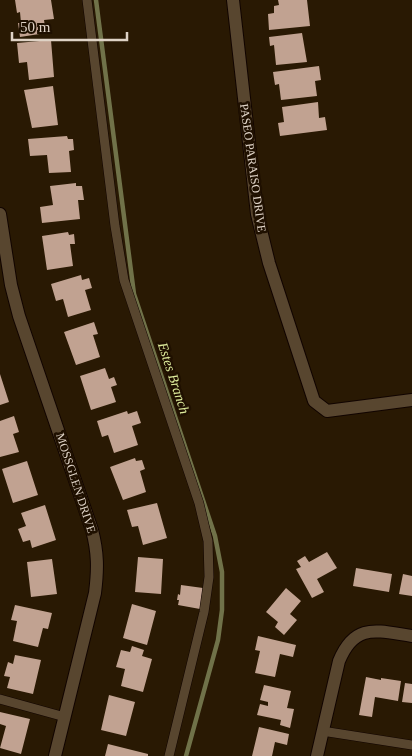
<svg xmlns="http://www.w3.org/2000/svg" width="412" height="756" viewBox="0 0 412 756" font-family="Georgia,serif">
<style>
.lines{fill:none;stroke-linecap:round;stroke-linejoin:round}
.stream{stroke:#707249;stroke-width:4.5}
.building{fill:#c1a291}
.service-casing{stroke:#110400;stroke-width:10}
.minor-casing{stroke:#110400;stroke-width:14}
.service{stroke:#58462f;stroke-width:9}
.minor{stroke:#58462f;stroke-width:12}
.labels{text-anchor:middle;stroke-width:5;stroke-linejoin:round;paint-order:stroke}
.street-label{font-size:12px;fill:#dfd3c6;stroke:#1f1000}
.water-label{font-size:14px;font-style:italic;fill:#dfed9c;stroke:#1f1000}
</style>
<rect width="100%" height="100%" fill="#291903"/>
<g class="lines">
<!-- stream -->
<path class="stream" d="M96,0L134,294L215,536L222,572V610L218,640L186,756"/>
</g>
<!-- building -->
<path class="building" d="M15,0H51L54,19L44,20L46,33L20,37L18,23H21L20,12L17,13Z
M278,0H307L310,26L269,30L268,14L274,13V6L279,5Z
M302,33L307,62L276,65L274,45L270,46L269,37Z
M51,40L54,77L29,80L27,62L19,63L17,43Z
M319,66L321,80L315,81L317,96L281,100L279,84L275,85L273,72Z
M53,86L58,125L32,128L24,90Z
M318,102L319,118L325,117L327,130L280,136L278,123L284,122L282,107Z
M67,136L68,139H73L74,150L69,151L71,172L49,173L47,155L30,156L28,139Z
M76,183V186H82L84,200H78L80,219L42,223L40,207L53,205L50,186Z
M68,232L69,235L74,234L75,244H70L73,266L47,270L42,236Z
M81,275L82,280L89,278L92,288L85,290L91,310L68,317L63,299L56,301L51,284Z
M94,322L98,334L93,335L100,357L76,365L64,332Z
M105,368L109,379L114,377L117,385L111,387L116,402L91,410L80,376Z
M0,374L9,402L0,405Z
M127,411L128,414L137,411L141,423L132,426L138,445L114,453L108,435L102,437L97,421Z
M14,416L19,432L13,434L19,452L0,457V421Z
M135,458L136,461L142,460L145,469L140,471L146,492L123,500L110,467Z
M27,461L38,495L13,503L2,469Z
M157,503L167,538L143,545L138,526L132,527L127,510Z
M45,505L56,540L32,548L30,540L23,542L18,529L26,526L21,513Z
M327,552L337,568L317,579L324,592L312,598L296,569L301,567L297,561L305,556L309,562Z
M138,557L163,559L161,594L135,592Z
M52,559L57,594L31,597L27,562Z
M356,568L392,574L389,592L353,586Z
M403,574L412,576V596L399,594Z
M181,585L203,588L200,609L178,605L179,600H177L178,594L180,595Z
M286,588L301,601L290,614L297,620L284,635L275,627L278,622L266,612Z
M132,604L156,611L147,645L123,638Z
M15,605L52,613L48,629L43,628L38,647L13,641L17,621L11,620Z
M258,636L296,645L293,657L280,654L275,677L255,673L260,651L255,650Z
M132,646L144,650L142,656L152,659L143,692L121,686L125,669L116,667L121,650L130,652Z
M15,655L41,660L33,694L7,688L10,677L4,676L8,662L13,664Z
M366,677L381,680V678L401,681L398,701L375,697L372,717L359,715Z
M405,683L412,684V703L402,702Z
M264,685L291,691L287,708L294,709L290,728L280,725L281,720L257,715L260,704L268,706V702L260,700Z
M109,695L135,702L126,736L101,730Z
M0,712L30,719L21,754L0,748L6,726L0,724Z
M259,727L289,734L287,745L275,742L272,756H252Z
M108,744L148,754V756H105Z"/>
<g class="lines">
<!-- service casing -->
<g class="service-casing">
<path id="service" d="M87,0L115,226L124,280L199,503L208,541L209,577L204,612L169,756
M0,699L65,717
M322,731L412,745"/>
</g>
<!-- minor casing -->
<g class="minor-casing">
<path id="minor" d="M233,0L257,214L269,263L314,401L327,411L412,400
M0,214L11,285L19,316L92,530C98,553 98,569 95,593L55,756
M317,756L339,661C355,622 377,631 412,636"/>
</g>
<!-- service -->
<use href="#service" class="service"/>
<!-- minor -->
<use href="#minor" class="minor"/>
</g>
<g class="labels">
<!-- street labels -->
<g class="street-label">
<text transform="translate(253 168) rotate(82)" y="4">PASEO PARAISO DRIVE</text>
<text transform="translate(76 483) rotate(72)" y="4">MOSSGLEN DRIVE</text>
</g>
<!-- water labels -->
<g class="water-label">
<text transform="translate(174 378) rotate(72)" y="5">Estes Branch</text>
</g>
</g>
<!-- scale -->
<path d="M12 32v8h115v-8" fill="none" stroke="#dfd3c6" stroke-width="2.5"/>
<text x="20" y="32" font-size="15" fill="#dfd3c6" stroke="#1f1000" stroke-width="4" paint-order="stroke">50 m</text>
</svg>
